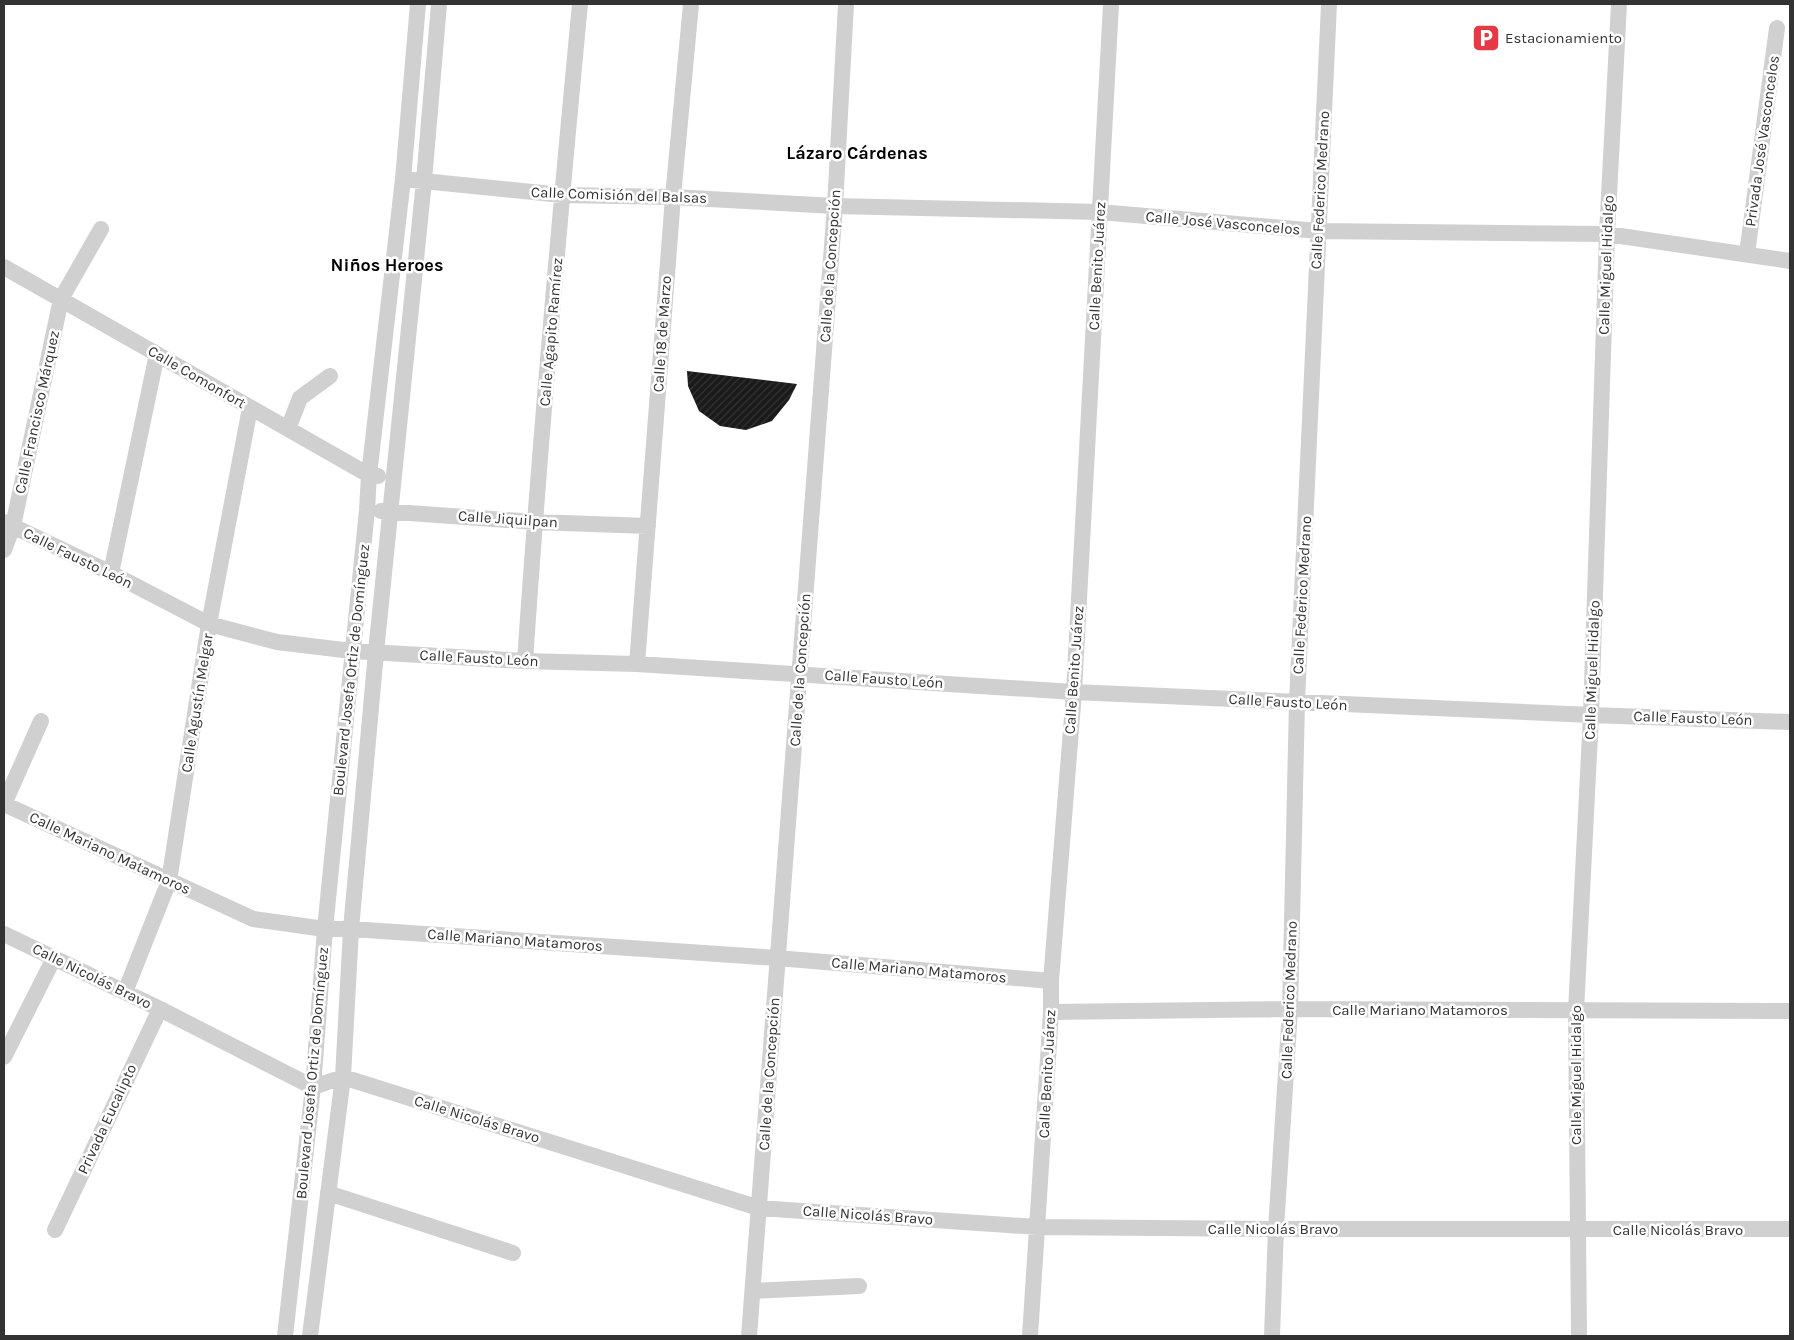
<svg xmlns="http://www.w3.org/2000/svg" width="1794" height="1340" viewBox="0 0 1794 1340" font-family="Karla,sans-serif">
<style>
.building{fill:url(#building-hatch)}
.lines{fill:none;stroke-linecap:round;stroke-linejoin:round}
.minor{stroke:#d0d0d0;stroke-width:16}
.labels{text-anchor:middle;stroke-width:5;stroke-linejoin:round;paint-order:stroke}
.poi-label{font-size:15px;fill:#333;stroke:#fff;text-anchor:start}
.street-label{font-size:15px;fill:#333;stroke:#fff}
.quarter-label{font-size:18px;font-weight:bold;fill:#000;stroke:#fff}
</style>
<defs>
<pattern id="building-hatch" width="6" height="6" patternUnits="userSpaceOnUse" patternTransform="scale(1.25)"><rect width="6" height="6" fill="#1a1a1a"/><path d="M-1 1l2-2M0 6l6-6M5 7l2-2" fill="none" stroke="#333"/></pattern>
</defs>
<rect width="100%" height="100%" fill="#fff"/>
<!-- building -->
<path class="building" d="M687,371L797,384L789,400L772,421L746,430L720,426L699,411L688,386Z"/>
<g class="lines">
<!-- minor -->
<path class="minor" d="M403,179L562,195L673,197L835,206L1100,212L1319,231L1607,234L1790,261
M1747,254L1777,28
M4,267L369,475L378,476
M288,429L300,398L330,376
M381,511L535,522L648,526
M4,522L111,573L209,624L277,642L352,651L525,661L637,664L1074,692L1591,715L1790,722
M4,550L13,526L61,299L101,229
M111,573L157,354
M525,661C540,441 559,223 580,4
M637,664L673,197L691,4
M41,721L4,804L253,919L325,929H351L777,958L1051,981
M4,934L160,1009L313,1087L343,1077L759,1208L1037,1227L1276,1229H1790
M125,992L169,881L209,624L250,408
M1051,1012L1290,1009L1790,1011
M4,1057L54,958
M328,1193L513,1253
M55,1230L160,1009
M753,1291L859,1286
M285,1336L313,1087L325,929L367,510L369,475L403,179L418,4
M310,1336L343,1077L351,929L376,652L424,181L439,4
M749,1336L835,206L846,4
M1030,1336L1051,1012V981L1074,692L1111,4
M1272,1336L1276,1229L1290,1009L1297,702L1329,4
M1579,1336L1576,1011L1591,715L1607,234L1619,4"/>
</g>
<!-- icons -->
<defs>
<g id="parking-square" transform="scale(1.4375)"><rect x="-9" y="-9" width="18" height="18" rx="4" fill="#e63946" stroke="#fff"/><path d="M-3.5-5.5H1a3.5 3.5 0 0 1 0 7H-1V5.5H-3.5ZM-1-3.4V-.6H.8a1.4 1.4 0 0 0 0-2.8Z" fill="#fff"/></g>
</defs>
<g fill-rule="evenodd">
<use href="#parking-square" x="1486" y="38"/>
</g>
<g class="labels">
<!-- poi labels -->
<g class="poi-label">
<text x="1505" y="43">Estacionamiento</text>
</g>
<!-- street labels -->
<g class="street-label">
<text transform="translate(1762 141) rotate(-82)" y="5">Privada José Vasconcelos</text>
<text transform="translate(1320 190) rotate(-87)" y="5">Calle Federico Medrano</text>
<text transform="translate(619 195) rotate(2)" y="5">Calle Comisión del Balsas</text>
<text transform="translate(1223 223) rotate(5)" y="5">Calle José Vasconcelos</text>
<text transform="translate(1606 265) rotate(-88)" y="5">Calle Miguel Hidalgo</text>
<text transform="translate(830 266) rotate(-86)" y="5">Calle de la Concepción</text>
<text transform="translate(1097 266) rotate(-87)" y="5">Calle Benito Juárez</text>
<text transform="translate(551 332) rotate(-85)" y="5">Calle Agapito Ramírez</text>
<text transform="translate(662 334) rotate(-86)" y="5">Calle 18 de Marzo</text>
<text transform="translate(197 377) rotate(30)" y="5">Calle Comonfort</text>
<text transform="translate(37 412) rotate(-78)" y="5">Calle Francisco Márquez</text>
<text transform="translate(508 519) rotate(4)" y="5">Calle Jiquilpan</text>
<text transform="translate(78 558) rotate(26)" y="5">Calle Fausto León</text>
<text transform="translate(1302 595) rotate(-87)" y="5">Calle Federico Medrano</text>
<text transform="translate(479 658) rotate(3)" y="5">Calle Fausto León</text>
<text transform="translate(351 670) rotate(-84)" y="5">Boulevard Josefa Ortiz de Domínguez</text>
<text transform="translate(800 670) rotate(-86)" y="5">Calle de la Concepción</text>
<text transform="translate(1074 670) rotate(-86)" y="5">Calle Benito Juárez</text>
<text transform="translate(1592 670) rotate(-88)" y="5">Calle Miguel Hidalgo</text>
<text transform="translate(884 679) rotate(4)" y="5">Calle Fausto León</text>
<text transform="translate(1288 702) rotate(3)" y="5">Calle Fausto León</text>
<text transform="translate(197 703) rotate(-81)" y="5">Calle Agustín Melgar</text>
<text transform="translate(1693 718) rotate(2)" y="5">Calle Fausto León</text>
<text transform="translate(110 853) rotate(25)" y="5">Calle Mariano Matamoros</text>
<text transform="translate(515 940) rotate(4)" y="5">Calle Mariano Matamoros</text>
<text transform="translate(919 970) rotate(5)" y="5">Calle Mariano Matamoros</text>
<text transform="translate(92 976) rotate(26)" y="5">Calle Nicolás Bravo</text>
<text transform="translate(1289 1000) rotate(-88)" y="5">Calle Federico Medrano</text>
<text x="1420" y="1015">Calle Mariano Matamoros</text>
<text transform="translate(312 1073) rotate(-85)" y="5">Boulevard Josefa Ortiz de Domínguez</text>
<text transform="translate(769 1074) rotate(-86)" y="5">Calle de la Concepción</text>
<text transform="translate(1047 1074) rotate(-87)" y="5">Calle Benito Juárez</text>
<text transform="translate(1576 1075) rotate(-90)" y="5">Calle Miguel Hidalgo</text>
<text transform="translate(107 1119) rotate(-65)" y="5">Privada Eucalipto</text>
<text transform="translate(477 1119) rotate(17)" y="5">Calle Nicolás Bravo</text>
<text transform="translate(868 1215) rotate(4)" y="5">Calle Nicolás Bravo</text>
<text x="1273" y="1234">Calle Nicolás Bravo</text>
<text x="1678" y="1235">Calle Nicolás Bravo</text>
</g>
<!-- quarter labels -->
<g class="quarter-label">
<text x="857" y="159">Lázaro Cárdenas</text>
<text x="387" y="271">Niños Heroes</text>
</g>
</g>
<!-- border -->
<rect width="1794" height="1340" fill="none" stroke="#333333" stroke-width="10"/>
</svg>
